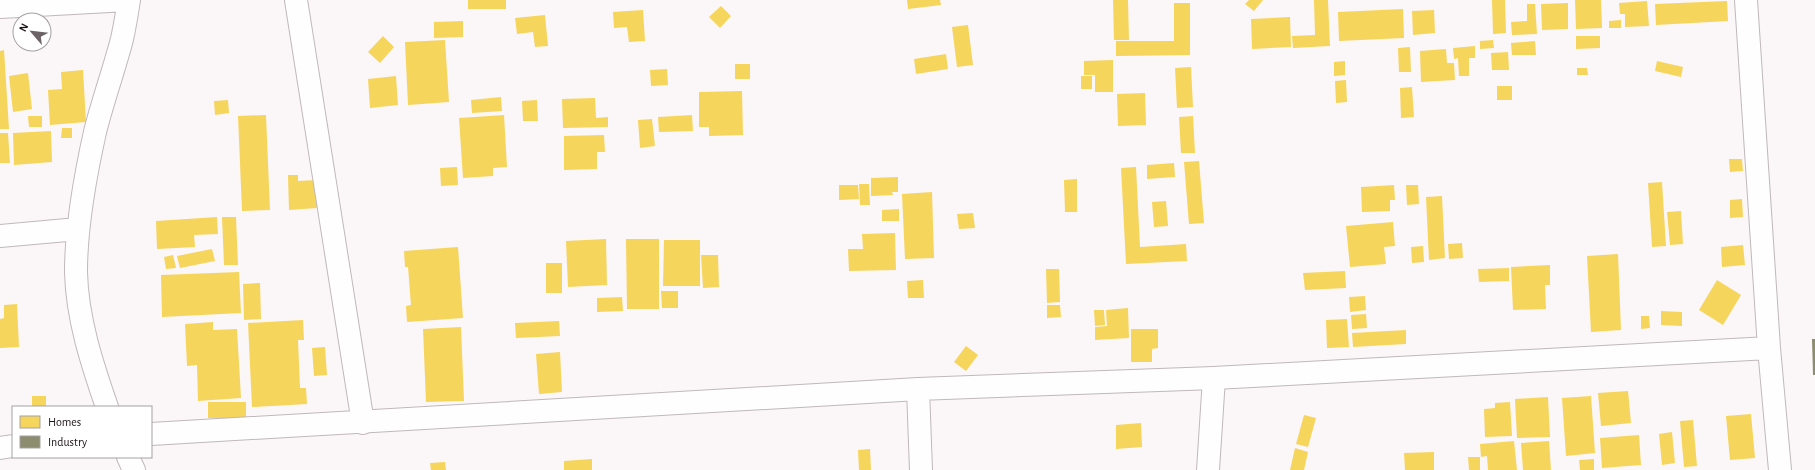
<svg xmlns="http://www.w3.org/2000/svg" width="1815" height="470" viewBox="0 0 1815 470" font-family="'Alegreya Sans',sans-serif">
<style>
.homes{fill:#f6d55c}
.industry{fill:#8c8c6e}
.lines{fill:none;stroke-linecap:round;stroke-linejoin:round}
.minor-casing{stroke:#c0b8ba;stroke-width:24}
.minor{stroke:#fefefe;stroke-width:22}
</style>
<rect width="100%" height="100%" fill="#fbf6f8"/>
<!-- homes -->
<path class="homes" d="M468,0H506V9H468Z
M907,0H940L941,5L908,9Z
M1113,0H1128L1129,40H1114Z
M1249,0H1263L1254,11L1245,4Z
M1314,0H1328L1330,46L1293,48L1292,36L1315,35Z
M1492,0H1505L1506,33L1493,34Z
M1575,0H1601L1602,28L1576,29Z
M1647,1L1649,26L1625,27V14H1620L1619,3Z
M1727,1L1728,21L1656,25L1655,4Z
M1174,3H1190V55L1116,56V41H1174Z
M1568,3V29L1542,30L1541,4Z
M1527,4H1535L1537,34L1512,35L1511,22L1527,21Z
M721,6L731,16L720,28L709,17Z
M1403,9L1404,38L1339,41L1338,12Z
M643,10L645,41L629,42L627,27L614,28L613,12Z
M1434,10L1435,33L1413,35L1412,11Z
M545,15L548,46L535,47L533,32L517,34L515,18Z
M1290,17L1291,47L1252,49L1251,19Z
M1621,20V28H1609V21Z
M463,21V37L434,38V22Z
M968,25L973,65L957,67L952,27Z
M383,36L394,47L380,63L368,52Z
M1576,36H1600V48L1576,49Z
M445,40L449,102L408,105L405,42Z
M1493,40L1494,48L1480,49V41Z
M1535,41L1536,55H1512L1511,43Z
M1475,46V58H1469V76H1459L1458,58L1454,59L1453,48Z
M1410,47L1411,72H1399L1398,48Z
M1446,49L1447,63H1454L1455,80L1421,82L1420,51Z
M4,50L9,129H0V51Z
M1508,52L1509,70H1492L1491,53Z
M946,54L948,69L916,74L914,59Z
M1113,60V92H1095V75H1084V61Z
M1345,61V75L1334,76V62Z
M1657,61L1683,67L1681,77L1655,71Z
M735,64H750V79H735Z
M1191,67L1193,107L1177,108L1175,68Z
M1577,68H1587L1588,75H1577Z
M667,69L668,85L651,86L650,70Z
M83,70L86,122L50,125L48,90L62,89L61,72Z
M28,73L32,109L13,112L9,76Z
M396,76L398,105L370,108L368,79Z
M1081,76H1092V89H1081Z
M1346,80L1347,102L1336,103L1335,81Z
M1497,86H1512V100H1497Z
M1412,87L1414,117L1401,118L1400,88Z
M742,91L743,135L709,136V127H699V92Z
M1145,93L1146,125L1118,126L1117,94Z
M501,97L502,111L472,113L471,100Z
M595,98L596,118L608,117V127L563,128L562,99Z
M228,100L229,113L215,115L214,101Z
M537,100L538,121H523L522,101Z
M266,115L270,210L242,211L238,116Z
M504,115L507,167L493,168V176L463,178L459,118Z
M692,115L693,131L659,132L658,117Z
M28,116H42V127H29Z
M1193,116L1195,153H1181L1179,117Z
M652,119L655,146L640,148L638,120Z
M62,128H72V138H61Z
M51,131L52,162L14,165L13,133Z
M0,133H8L10,163H0Z
M604,135L605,152H597V169L564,170V136Z
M1729,159H1742L1743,171L1730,172Z
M1199,161L1204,223L1189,224L1184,162Z
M1174,163L1175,177L1147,179V165Z
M457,167L458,185L441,186L440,168Z
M1136,167L1140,247L1186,244L1187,261L1126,264L1121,168Z
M288,175H298V181L316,180L317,208L289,210Z
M898,177V192H892L893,195L871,196V178Z
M1077,179V212H1065L1064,180Z
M1662,182L1666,246L1652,247L1648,183Z
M859,184H869L870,205H860Z
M839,185H858L859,199L839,200Z
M1394,185L1395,200H1390V211L1362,212L1361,187Z
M1406,185H1418L1419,204L1407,205Z
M932,192L934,258L905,259L902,194Z
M1442,196L1445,258L1429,260L1426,197Z
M1742,199L1743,217L1730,218V200Z
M1166,201L1168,226L1154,227L1152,202Z
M899,209V221H882V210Z
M1681,211L1683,244L1670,245L1667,212Z
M973,213L975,228L959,229L957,214Z
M217,217L218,234L194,235L195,247L157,249L156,221Z
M222,217H236L238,265H224Z
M1393,222L1395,246L1384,247L1386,264L1350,267L1346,226Z
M895,233L896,270L849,271L848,249H863L862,234Z
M606,239L607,285L568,287L566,241Z
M626,239H659V309H627Z
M664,240H700V286H663Z
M1462,243L1463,258L1449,259L1448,244Z
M1743,245L1745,265L1722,267L1721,247Z
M1423,246L1424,262L1412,263L1411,247Z
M458,247L463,318L407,322L406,306L411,305L408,267H405L404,251Z
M212,249L215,261L180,268L177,256Z
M1618,254L1621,330L1591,332L1587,256Z
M173,255L176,268L166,269L164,257Z
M701,255H718L719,287L703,288Z
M546,263H562V293H546Z
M1550,265V285H1545L1546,309L1513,310L1511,267Z
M1509,268V281L1479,282L1478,269Z
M1046,269H1059L1060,302L1047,303Z
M1345,271L1346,288L1305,290L1303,273Z
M239,272L241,313L162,317L161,275Z
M923,280L924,298H908L907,281Z
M1717,280L1741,295L1723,325L1699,310Z
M260,283L261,319L244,320L243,284Z
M661,291H678V308H662Z
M1365,296L1366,310L1350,312L1349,297Z
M622,297L623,311L597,312V298Z
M17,304L19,347L0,348V319L4,318V305Z
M1047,305H1060L1061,317L1047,318Z
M1128,308L1129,338L1095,340V327L1107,326L1106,310Z
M1094,310H1104L1105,325L1095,326Z
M1661,311L1682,312V326L1661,325Z
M1366,314L1367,328L1352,329L1351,315Z
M1641,316H1649L1650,328L1641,329Z
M1347,319L1349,347L1327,348L1326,320Z
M303,320L304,340H298L300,388H306L307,404L252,407L248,323Z
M559,321L560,336L516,338L515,323Z
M213,322V330L237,329L241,398L198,401L197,365L187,366L185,324Z
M461,327L464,401L426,402L423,329Z
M1131,329H1158V348L1152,349V362H1131Z
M1406,330V344L1353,347L1352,333Z
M966,346L978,355L966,371L954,362Z
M325,347L327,375L314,376L312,348Z
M560,352L562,392L539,394L536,354Z
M1628,391L1631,423L1601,426L1598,393Z
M32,396H46V407H32Z
M1591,396L1595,453L1566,456L1562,398Z
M1548,397L1550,437L1517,438L1515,399Z
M208,402H246V418H208Z
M1510,402L1512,436L1485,437L1484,409L1495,408V403Z
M1751,414L1755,458L1730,460L1726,416Z
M1304,415L1316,418L1308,447L1296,444Z
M1693,420L1697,466L1684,467L1680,421Z
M1141,423L1142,447L1116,449V425Z
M1672,432L1675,463L1662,465L1659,434Z
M1639,435L1641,465L1602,468L1600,438Z
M1514,441L1517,470H1488L1487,456L1481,457L1480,444Z
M1549,441L1551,470H1523L1521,443Z
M1295,448L1308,452L1304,470H1290Z
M870,449L871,470H859L858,450Z
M1434,452V470H1405L1404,453Z
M1468,457H1480V470H1469Z
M592,459V470H564V461Z
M1594,459V470H1580L1579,460Z
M445,462L446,470H431L430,463Z"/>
<!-- industry -->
<path class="industry" d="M1812,339H1815V375H1813Z"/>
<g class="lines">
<!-- minor casing -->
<g class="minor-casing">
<path id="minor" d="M296,0L363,423
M1746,0L1769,348L1780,470
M0,7L128,0
M0,236L78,229
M918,389L921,470
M107,407C92,364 77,318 76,272C76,225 85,177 95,132C103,100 114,70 122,39C125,26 127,13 129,0
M151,434L918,389L1214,378L1769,348
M0,448L13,446
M128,457L134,470
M1208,470L1214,378"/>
</g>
<!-- minor -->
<use href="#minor" class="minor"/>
</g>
<!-- legend -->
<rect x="12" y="406" width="140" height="52" fill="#ffffff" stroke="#a5a1a2"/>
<rect x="20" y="416" width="20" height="12" fill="#f6d55c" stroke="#a5a1a2"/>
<text x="48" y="426" font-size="12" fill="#1e1417">Homes</text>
<rect x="20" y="436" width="20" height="12" fill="#8c8c6e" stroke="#a5a1a2"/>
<text x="48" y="446" font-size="12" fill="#1e1417">Industry</text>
<!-- north arrow -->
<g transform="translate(32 32) rotate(298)"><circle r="19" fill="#ffffff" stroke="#a5a1a2"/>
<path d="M0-3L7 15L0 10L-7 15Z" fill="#6b6366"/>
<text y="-6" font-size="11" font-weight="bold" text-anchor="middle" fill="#1e1417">N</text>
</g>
</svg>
